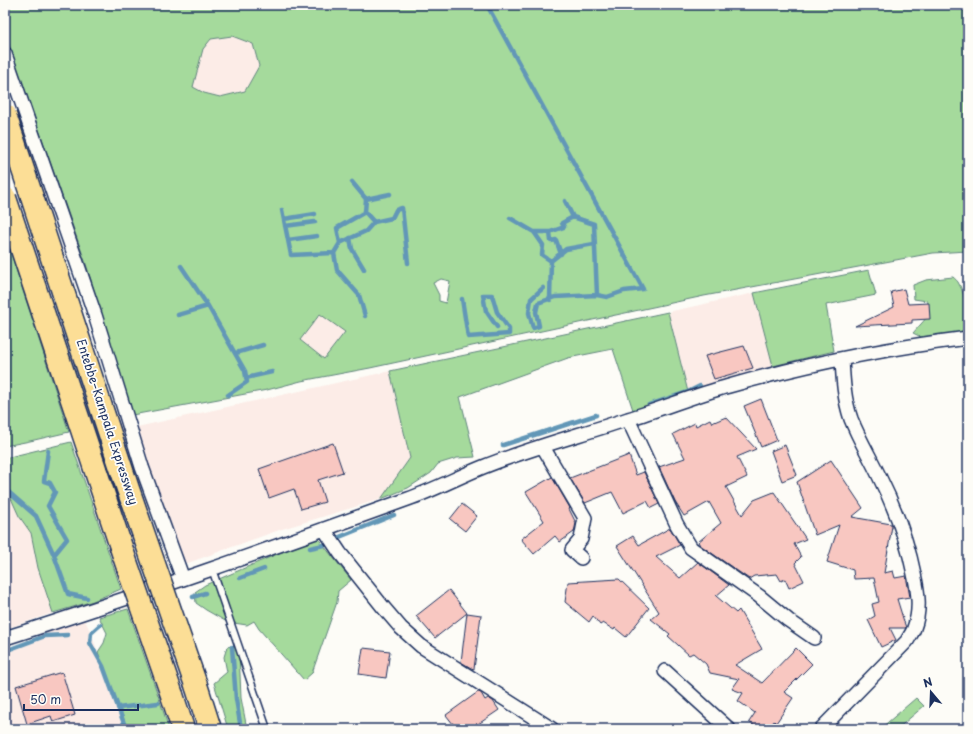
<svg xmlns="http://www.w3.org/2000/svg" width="973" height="734" viewBox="0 0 973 734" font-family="'Playpen Sans',sans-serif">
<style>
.built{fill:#fcece7}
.green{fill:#a5da9c;stroke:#60847d;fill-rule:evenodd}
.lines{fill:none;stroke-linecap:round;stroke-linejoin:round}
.stream{stroke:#6297b7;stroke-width:4.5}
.building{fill:#f8c7c1;stroke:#1b2f5e}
.service-casing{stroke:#1b2f5e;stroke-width:9}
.minor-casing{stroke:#1b2f5e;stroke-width:16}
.motorway-casing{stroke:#1b2f5e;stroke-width:25}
.service{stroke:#fdfcf7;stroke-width:6}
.minor{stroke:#fdfcf7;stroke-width:13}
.motorway{stroke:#fcde96;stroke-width:22}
.motorway-bridge-casing{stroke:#1b2f5e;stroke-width:25;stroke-linecap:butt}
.motorway-bridge{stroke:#fcde96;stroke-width:22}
.labels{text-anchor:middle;stroke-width:3.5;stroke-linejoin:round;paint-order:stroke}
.street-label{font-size:12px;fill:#1b2f5e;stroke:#fdfcf7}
</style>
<rect width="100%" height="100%" fill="#fdfcf7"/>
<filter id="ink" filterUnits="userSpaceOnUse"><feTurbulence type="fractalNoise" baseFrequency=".025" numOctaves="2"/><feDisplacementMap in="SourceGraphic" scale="8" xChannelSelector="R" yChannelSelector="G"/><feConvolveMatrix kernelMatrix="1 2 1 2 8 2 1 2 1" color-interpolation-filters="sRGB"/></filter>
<g filter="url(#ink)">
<!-- built -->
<path class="built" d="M232,36L253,44L259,66L245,91L220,97L204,93L192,87L203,49L211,39Z
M754,293L773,366L688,392L668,312Z
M321,313L345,332L324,359L300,340Z
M390,371L410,458L381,499L279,530L188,563L180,559L137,427Z
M5,485L19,516L31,533L38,568L53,613L5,629Z
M84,618L91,633L126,729H5V649Z"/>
<!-- green -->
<path class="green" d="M5,5H968V251L933,253L704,296L370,368L301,381L267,390L132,415L86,264L5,33ZM232,36L253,44L259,66L245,91L220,97L204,93L193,87L203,49L211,39ZM441,279L450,281L446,303L439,301V295L433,283ZM320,314L345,332L324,359L300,340Z
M5,235L69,432L30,441L5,446Z
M869,270L876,295L826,305L834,351L773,366L754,293Z
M953,277C955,279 958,281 959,284C966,295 968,319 968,332L927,340L913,333L929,315L927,301L914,299L913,285L926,280Z
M668,312L688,392L633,410L613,349L568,358L460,397L475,457L457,458L438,464L431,473L408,488L381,499L410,458L390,371Z
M71,442L121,589L93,601L53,613L38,568L31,533L19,516L5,485V458Z
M317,537L351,580L338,591L337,602L312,673L304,680L259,629L254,621L247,625L227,622L206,610L196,603L195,592L205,585Z
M128,609L159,698L169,729H126L98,652L104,643L107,633L99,617Z
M236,645L239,651L241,698L247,729H228L214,683L227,672L224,657L227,647Z
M916,698L924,706L897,729H880Z"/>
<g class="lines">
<!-- stream -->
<path class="stream" d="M487,5L643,289L624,291L607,297L597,295L555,297L538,303L536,312L539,326L533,328L529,313L531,299L543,288
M352,182L366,199L365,212L337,228L340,243L334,253L337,270L359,295L365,316
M366,199L390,194
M565,201L573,217L594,224L597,295
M282,210L291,255L334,253
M510,218L534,232L543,245L542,255L551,261
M284,219L315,214
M374,222L392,218L396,210L402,208L408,263
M285,226L315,222
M534,232H550L564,227L562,223L573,217
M550,232L551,241L556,240L561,254
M350,238L352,249L364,269
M288,240L317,236
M340,243L366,231L374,222L365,212
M181,266L208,306L245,371L247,382L228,395
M462,299L468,337L509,334V329L497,312L492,295H483L486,311L497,327
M550,300L551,261L566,249L594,244
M178,315L208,306
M236,353L263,345
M246,378L272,372
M649,405L688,392L700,386
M503,445L596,415
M48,451L44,481L50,483L55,492L48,506L67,539L54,555
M5,489L36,516L54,555L68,594L87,598
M337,538L394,515
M310,548L324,545
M240,578L264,569
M193,597L205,593
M100,625L91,633L90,643L103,666L126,729
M232,647L236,699L241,729
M5,651L45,636L68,635
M118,708L158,703"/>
</g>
<!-- building -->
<path class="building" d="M904,289L908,304L929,303L930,319L912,320V323L855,326L894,307L891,292Z
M744,346L753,368L714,379L705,356Z
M761,399L777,440L761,447L744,406Z
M726,417L756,449L737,457L747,477L726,487L742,515L754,500L774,492L806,539L794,544L801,557L795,563L804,581L789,588L785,579L781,581L777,574L754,576L749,579L700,545L698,542L721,523L709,502L684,516L675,502L659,467L685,458L673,434L695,423L696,426L710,419L712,423Z
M333,443L343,472L318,480L325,502L301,509L294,489L269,498L259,469Z
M785,445L797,475L782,481L771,451Z
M629,455L636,475L644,472L659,504L651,508L647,501L623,513L612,492L585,503L570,478Z
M831,460L863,508L852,517L891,524L892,526L884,573L893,571L895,578L906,576L910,597L897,599L906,628H890L896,640L881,647L868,620L875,616L872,604L879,602L874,578L854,579L853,570L827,562L839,525L815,535L797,482Z
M552,477L570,508L569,509L576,523L574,532L560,542L555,536L534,554L521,539L544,521L526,492Z
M462,504L477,516L465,531L450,519Z
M670,528L680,545L656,557L680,578L698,562L729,585L716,596L736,613L739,610L762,649L735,665L762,683L796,648L812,664L784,692L793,698L776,723L774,721L768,729H760L749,722L755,713L738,701L743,693L732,689L739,679L710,673L706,664L693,653L689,655L668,636L670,634L651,619L659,612L617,546L633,536L639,545Z
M619,579L649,608L626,637L615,628L614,630L603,623L600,625L593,616L589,622L565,602L568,582Z
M449,590L467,613L435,638L416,616Z
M467,613L481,615L474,669L471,668L461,662Z
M363,648L390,651L386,678L359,674Z
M62,672L75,715L53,722L51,716L27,724L16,686Z
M478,692L481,693L485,700L488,698L493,701L499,710L471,729H457L446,715Z"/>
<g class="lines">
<!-- service casing -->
<g class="service-casing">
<path id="service" d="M212,569L267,729"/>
</g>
<!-- minor casing -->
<g class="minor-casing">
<path id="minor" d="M5,54L95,315L142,467L183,579
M628,419L677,525L691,548L759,596L788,620L814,638
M543,447L585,518L581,539L572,550L581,558
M324,529L340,553L383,607L401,628L421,646L552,729
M5,638C141,595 275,547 408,499C434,490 458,477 483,467C530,448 580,435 628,419C662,409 695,395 729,386C807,364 887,348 968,338
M665,671L729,729
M821,729L907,641C909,637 913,632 914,628C921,610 918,591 914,574C907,539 895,508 879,476C870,457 859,439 851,419C844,399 843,379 842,359"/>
</g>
<!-- motorway casing -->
<g class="motorway-casing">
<path id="motorway" d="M196,685L210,729
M172,695L183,729"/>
</g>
<!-- service -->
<use href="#service" class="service"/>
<!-- minor -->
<use href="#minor" class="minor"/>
<!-- motorway -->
<use href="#motorway" class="motorway"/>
<!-- motorway-bridge casing -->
<g class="motorway-bridge-casing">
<path id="motorway-bridge" d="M5,115L128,489L196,685
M5,198L126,562L172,695"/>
</g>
<!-- motorway-bridge -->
<use href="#motorway-bridge" class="motorway-bridge"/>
</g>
</g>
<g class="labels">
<!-- street labels -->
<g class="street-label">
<text transform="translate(107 422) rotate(72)" y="4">Entebbe–Kampala Expressway</text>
</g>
</g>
<!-- margin -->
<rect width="973" height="734" fill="none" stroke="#fdfcf7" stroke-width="20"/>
<rect x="10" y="10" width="953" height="714" fill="none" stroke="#1b2f5e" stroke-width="1.5" filter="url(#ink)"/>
<!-- north arrow -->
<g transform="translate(931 692) rotate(341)" stroke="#fdfcf7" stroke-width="3" paint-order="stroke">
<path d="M0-3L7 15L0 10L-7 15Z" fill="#1b2f5e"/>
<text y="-6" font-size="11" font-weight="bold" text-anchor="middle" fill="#1b2f5e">N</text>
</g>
<!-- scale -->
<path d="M24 704v6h114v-6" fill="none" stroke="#1b2f5e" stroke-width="2"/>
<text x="30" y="704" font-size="12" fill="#1b2f5e" stroke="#fdfcf7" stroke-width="3" paint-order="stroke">50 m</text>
</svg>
